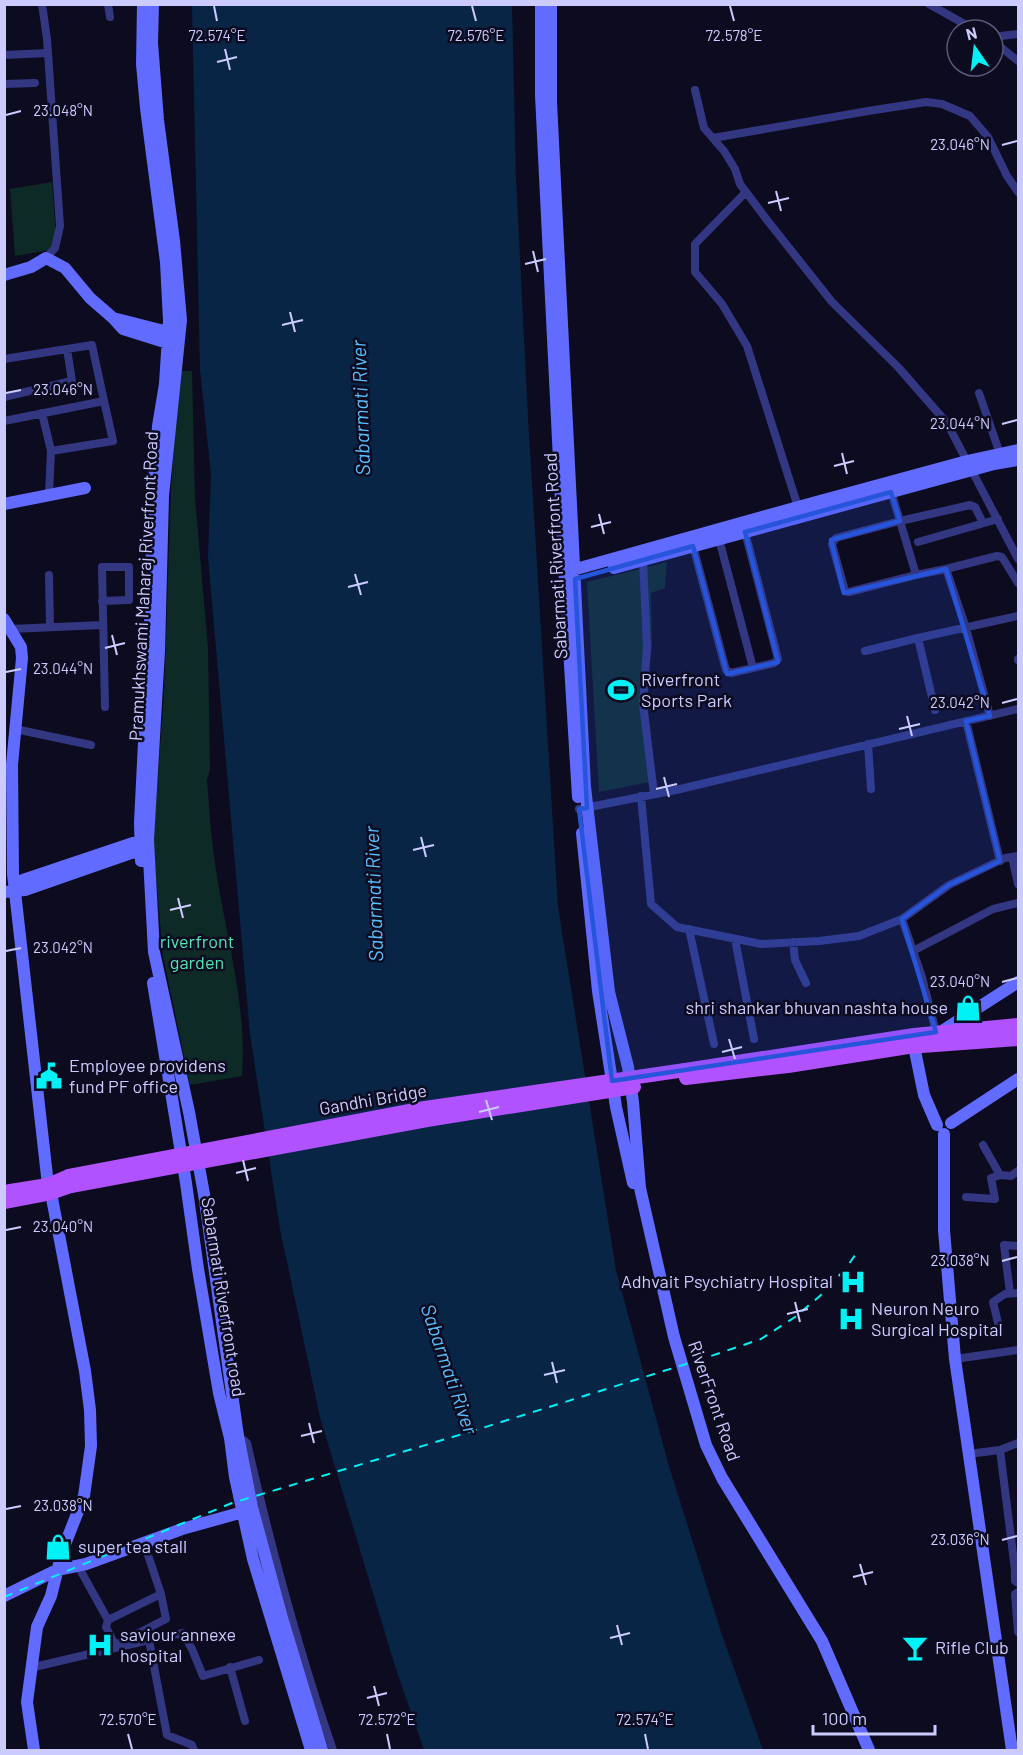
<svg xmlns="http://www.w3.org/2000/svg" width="1023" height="1755" viewBox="0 0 1023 1755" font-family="Barlow,sans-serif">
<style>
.green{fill:#0e2a27}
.water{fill:#092546}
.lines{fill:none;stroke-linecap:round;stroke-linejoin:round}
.street{stroke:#333782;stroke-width:8}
.secondary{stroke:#626bff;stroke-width:12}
.primary{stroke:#b052ff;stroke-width:14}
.rail{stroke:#00f2f6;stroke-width:2;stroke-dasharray:9 8;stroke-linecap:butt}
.primary-bridge{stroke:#b052ff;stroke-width:14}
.marked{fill:#2654da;fill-opacity:0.2;stroke:#2654da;stroke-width:4.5;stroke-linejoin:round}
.ticks{fill:none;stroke:#cccbff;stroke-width:2}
.labels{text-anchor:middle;stroke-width:5;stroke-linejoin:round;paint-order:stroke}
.street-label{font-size:18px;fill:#cccbff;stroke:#0d0b20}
.poi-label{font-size:18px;fill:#cccbff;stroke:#0d0b20;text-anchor:start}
.park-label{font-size:18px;fill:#50e6b4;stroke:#0d0b20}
.water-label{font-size:20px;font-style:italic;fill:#59c0ff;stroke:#0d0b20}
.ticks-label{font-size:15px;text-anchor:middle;fill:#cccbff;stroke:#0d0b20;stroke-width:5;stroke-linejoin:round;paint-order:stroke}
</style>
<rect width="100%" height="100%" fill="#0d0b20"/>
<!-- green -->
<path class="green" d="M52,182L56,238L50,250L15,256L10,189Z
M179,371H192L195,498L208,648L210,769L207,780C209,803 210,826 213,849C222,924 248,1001 242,1076L190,1085L163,956L153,842L164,694L171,491Z
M667,562L665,588L651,593L652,648L649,667L648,712L655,781L599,792L587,582Z"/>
<!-- water -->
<path class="water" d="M192,5H512L516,179L528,418L558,907L616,1270L668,1463L721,1632L763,1750H424L395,1666L320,1417L280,1229L250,1034L208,557L211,475L200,369Z"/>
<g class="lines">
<!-- street -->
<path class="street" d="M42,4L47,39L60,226L55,248L46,258
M108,4L110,17
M929,4L975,30
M993,37L1018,34
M993,41L1018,61
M4,55L47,53
M4,84L35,83
M695,90L704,128L724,151L735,169L740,184L767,220L832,302L898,367L947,423L1018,559
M713,138L868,111L926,102L942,104L970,116L988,137L1007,176L1018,192
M746,192L695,244V272L722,304L747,346L799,510
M4,359L92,345L104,401L4,421
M979,393L1000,454
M4,397L72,381L67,349
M42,413L51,451L113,441L104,401
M891,492C900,520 908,548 916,575L849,592L845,591L832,544L836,538L900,521L970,505L975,507L983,523
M49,494L51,451
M719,539L753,668L774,663L778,659L745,532
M918,542L998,519
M693,546L726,670L731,673L753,668
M643,560L647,648L643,704L654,794
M946,569L997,556L1002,557L1018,583
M49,575L50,627
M916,575L946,569L966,628L990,716
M102,601L129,600V567H102L105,707
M10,629L102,625
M865,651L918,638
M1018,660V659
M935,710L918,638L1018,616
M966,721L1000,861
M15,729L91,745
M868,744L871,789
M641,796L651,904L677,927L761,944L819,941L859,936L902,919L949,885L1005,858L1018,856
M579,809L676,790L1018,709
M1012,857L1018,884
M902,919L922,977L936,1032
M689,929L714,1044
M735,939L754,1039
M793,942L795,960L806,983
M913,951L993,909L1018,903
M1000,1175L1011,1176L1018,1171
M966,1197L995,1199L991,1178L1000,1175L983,1145
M1010,1293L1004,1245L1018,1246
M998,1323L993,1302L1005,1294L1018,1293
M955,1359L1018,1350
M238,1436L247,1443C271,1547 298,1649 333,1750
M1000,1450L1018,1443
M976,1453L1000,1450L1015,1570V1581L1018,1583
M78,1566L108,1620L106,1627L115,1645L166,1619L161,1594L144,1543
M1018,1592L1015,1594L1018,1632
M108,1620L161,1594
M149,1640L183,1633L192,1649L203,1676L259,1660
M230,1667L245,1721
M30,1668L149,1640L167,1735L192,1745L194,1750"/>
<!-- secondary -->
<path class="secondary" d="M153,4L152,43L158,120L174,241L181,320L163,496L159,651L148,840L154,952L189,1112L204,1194L238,1436L252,1507L282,1618L322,1750
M541,4V95L565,582L578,797
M551,4V102L585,787L609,992L628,1067L633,1102L640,1188L674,1337L706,1445L722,1478L822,1641L869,1750
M4,275L31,267L46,258L65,268L90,298L113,318
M172,333L113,318L123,329L174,345
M4,504L85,488
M614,568L994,464L1018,460
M569,571L798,507L967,461L1018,450
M4,619L21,647L22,658L12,765L13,874L48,1185
M582,833L598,991L616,1107L633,1183
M141,861L140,822L150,624L153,498L158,426L165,384L169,321L166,262L146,108L142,64L143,4
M14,889L23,880L139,841L147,840
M4,892L25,890L131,853L147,851
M153,983L186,1183L198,1269L219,1393L230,1438L235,1477L253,1559L311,1750
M942,1031L1018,982
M914,1046L924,1095L937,1125
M951,1123L1018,1079
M944,1134V1230L955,1359L1012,1750
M4,1596L57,1570L86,1564L182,1529L243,1512
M34,1750L27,1702L37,1627L51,1596L62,1552L84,1496L91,1446L90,1410L85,1371L51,1193"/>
<!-- primary -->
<path class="primary" d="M685,1070L914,1035L1018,1025
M686,1078L788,1066L908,1047L1018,1039
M4,1192L48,1185L69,1176
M4,1202L51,1193L71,1186"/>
<!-- rail -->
<path class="rail" d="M4,1597L232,1503L479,1429L705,1358L761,1339L795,1317L821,1295L846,1268L858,1251"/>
<!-- primary-bridge -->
<path class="primary-bridge" d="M69,1176L425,1108L685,1070
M71,1186L427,1120L634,1087"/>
</g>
<!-- marked area -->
<path class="marked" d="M891,492L900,521L831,540L844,593L946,569L990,716L966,721L1000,861L949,885L902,919L936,1032L612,1081L579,809L587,808L575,579L693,546L727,674L778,662L745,532Z"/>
<!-- ticks -->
<path class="ticks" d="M214,6L217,21M472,6L476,21M730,6L734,21M225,49L230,70M217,62L237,57M6,115L21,111M1002,145L1017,141M776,191L781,211M768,203L789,198M533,251L538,272M525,264L546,259M290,312L295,332M282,325L303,320M6,393L21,390M1002,424L1017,420M842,453L847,474M834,466L854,461M599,514L604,534M591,527L611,522M355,574L361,595M348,587L368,582M112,635L117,655M105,648L125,643M6,672L21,669M1002,703L1017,699M907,716L912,736M899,729L920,724M664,777L669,797M656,789L677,784M421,837L426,857M413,850L434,845M178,898L183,918M170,910L191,905M6,951L21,948M1002,982L1017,978M729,1039L735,1059M722,1052L742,1047M486,1100L492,1120M479,1112L499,1107M243,1160L248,1181M236,1173L256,1168M6,1230L21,1227M1002,1261L1017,1257M795,1302L800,1322M787,1314L808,1309M552,1362L557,1383M544,1375L565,1370M309,1423L314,1443M301,1436L322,1431M6,1509L21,1506M1002,1540L1017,1536M860,1564L866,1585M853,1577L873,1572M617,1625L622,1645M610,1638L630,1633M374,1686L379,1706M367,1698L387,1693M128,1734L132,1749M387,1734L390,1749M645,1734L648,1749"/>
<!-- icons -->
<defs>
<g id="stadium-bare" transform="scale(2.07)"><path d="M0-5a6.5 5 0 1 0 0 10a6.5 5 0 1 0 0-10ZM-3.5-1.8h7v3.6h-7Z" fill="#00f2f6" stroke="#0d0b20" stroke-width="2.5" paint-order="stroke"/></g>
<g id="shop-bare" transform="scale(2.07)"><path d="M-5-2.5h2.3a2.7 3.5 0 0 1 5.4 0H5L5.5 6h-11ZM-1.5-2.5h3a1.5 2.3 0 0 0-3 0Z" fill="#00f2f6" stroke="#0d0b20" stroke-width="2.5" paint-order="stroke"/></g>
<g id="civic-bare" transform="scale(2.07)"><path d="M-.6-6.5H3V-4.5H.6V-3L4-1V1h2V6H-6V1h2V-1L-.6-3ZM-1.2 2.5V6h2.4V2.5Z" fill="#00f2f6" stroke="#0d0b20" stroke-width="2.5" paint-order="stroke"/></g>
<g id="hospital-bare" transform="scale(2.07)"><path d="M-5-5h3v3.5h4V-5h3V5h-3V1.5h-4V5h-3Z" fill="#00f2f6" stroke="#0d0b20" stroke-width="2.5" paint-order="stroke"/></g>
<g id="bar-bare" transform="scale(2.07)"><path d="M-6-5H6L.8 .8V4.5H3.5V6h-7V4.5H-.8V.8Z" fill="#00f2f6" stroke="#0d0b20" stroke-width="2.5" paint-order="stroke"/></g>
</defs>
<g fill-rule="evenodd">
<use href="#stadium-bare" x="621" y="690"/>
<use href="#shop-bare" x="968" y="1008"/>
<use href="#civic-bare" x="49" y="1076"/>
<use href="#hospital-bare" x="853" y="1282"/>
<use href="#hospital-bare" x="851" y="1319"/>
<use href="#shop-bare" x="58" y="1547"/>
<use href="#hospital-bare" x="100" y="1645"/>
<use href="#bar-bare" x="915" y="1648"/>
</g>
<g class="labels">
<!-- street labels -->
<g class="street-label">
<text transform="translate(556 556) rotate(-93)" y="6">Sabarmati Riverfront Road</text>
<text transform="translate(144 586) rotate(-87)" y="6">Pramukhswami Maharaj Riverfront Road</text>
<text transform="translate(373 1100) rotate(-10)" y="6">Gandhi Bridge</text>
<text transform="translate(223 1297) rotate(81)" y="6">Sabarmati Riverfront road</text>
<text transform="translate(714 1401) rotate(71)" y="6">RiverFront Road</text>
</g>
<!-- poi labels -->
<g class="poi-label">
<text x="641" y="686">Riverfront<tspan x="641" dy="21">Sports Park</tspan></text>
<text x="948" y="1014" text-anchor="end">shri shankar bhuvan nashta house</text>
<text x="69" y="1072">Employee providens<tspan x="69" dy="21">fund PF office</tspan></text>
<text x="833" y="1288" text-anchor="end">Adhvait Psychiatry Hospital</text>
<text x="871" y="1315">Neuron Neuro<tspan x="871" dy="21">Surgical Hospital</tspan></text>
<text x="78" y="1553">super tea stall</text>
<text x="120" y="1641">saviour annexe<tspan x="120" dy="21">hospital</tspan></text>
<text x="935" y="1654">Rifle Club</text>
</g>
<!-- park labels -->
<g class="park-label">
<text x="197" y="948">riverfront<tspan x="197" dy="21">garden</tspan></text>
</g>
<!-- water labels -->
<g class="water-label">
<text transform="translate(361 408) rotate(-92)" y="7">Sabarmati River</text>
<text transform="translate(374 894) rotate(-92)" y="7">Sabarmati River</text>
<text transform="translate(449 1369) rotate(71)" y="7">Sabarmati River</text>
</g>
</g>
<g class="ticks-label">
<text x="217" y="41">72.574°E</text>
<text x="476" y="41">72.576°E</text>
<text x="734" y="41">72.578°E</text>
<text x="63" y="116">23.048°N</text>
<text x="960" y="150">23.046°N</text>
<text x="63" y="395">23.046°N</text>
<text x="960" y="429">23.044°N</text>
<text x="63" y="674">23.044°N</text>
<text x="960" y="708">23.042°N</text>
<text x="63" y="953">23.042°N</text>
<text x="960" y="987">23.040°N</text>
<text x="63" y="1232">23.040°N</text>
<text x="960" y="1266">23.038°N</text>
<text x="63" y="1511">23.038°N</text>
<text x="960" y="1545">23.036°N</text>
<text x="128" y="1725">72.570°E</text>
<text x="387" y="1725">72.572°E</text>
<text x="645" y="1725">72.574°E</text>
</g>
<!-- border -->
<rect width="1023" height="1755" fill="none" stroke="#cccbff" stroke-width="12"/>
<!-- north arrow -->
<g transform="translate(975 48) rotate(346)"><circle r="28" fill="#0d0b20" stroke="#595879" stroke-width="1.5"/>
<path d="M0-4.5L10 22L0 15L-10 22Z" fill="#00f2f6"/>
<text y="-9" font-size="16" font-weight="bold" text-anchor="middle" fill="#cccbff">N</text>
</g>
<!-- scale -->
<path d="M813 1725v9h122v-9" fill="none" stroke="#cccbff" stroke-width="3"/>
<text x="822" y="1725" font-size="18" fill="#cccbff" stroke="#0d0b20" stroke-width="4.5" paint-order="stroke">100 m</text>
</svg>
